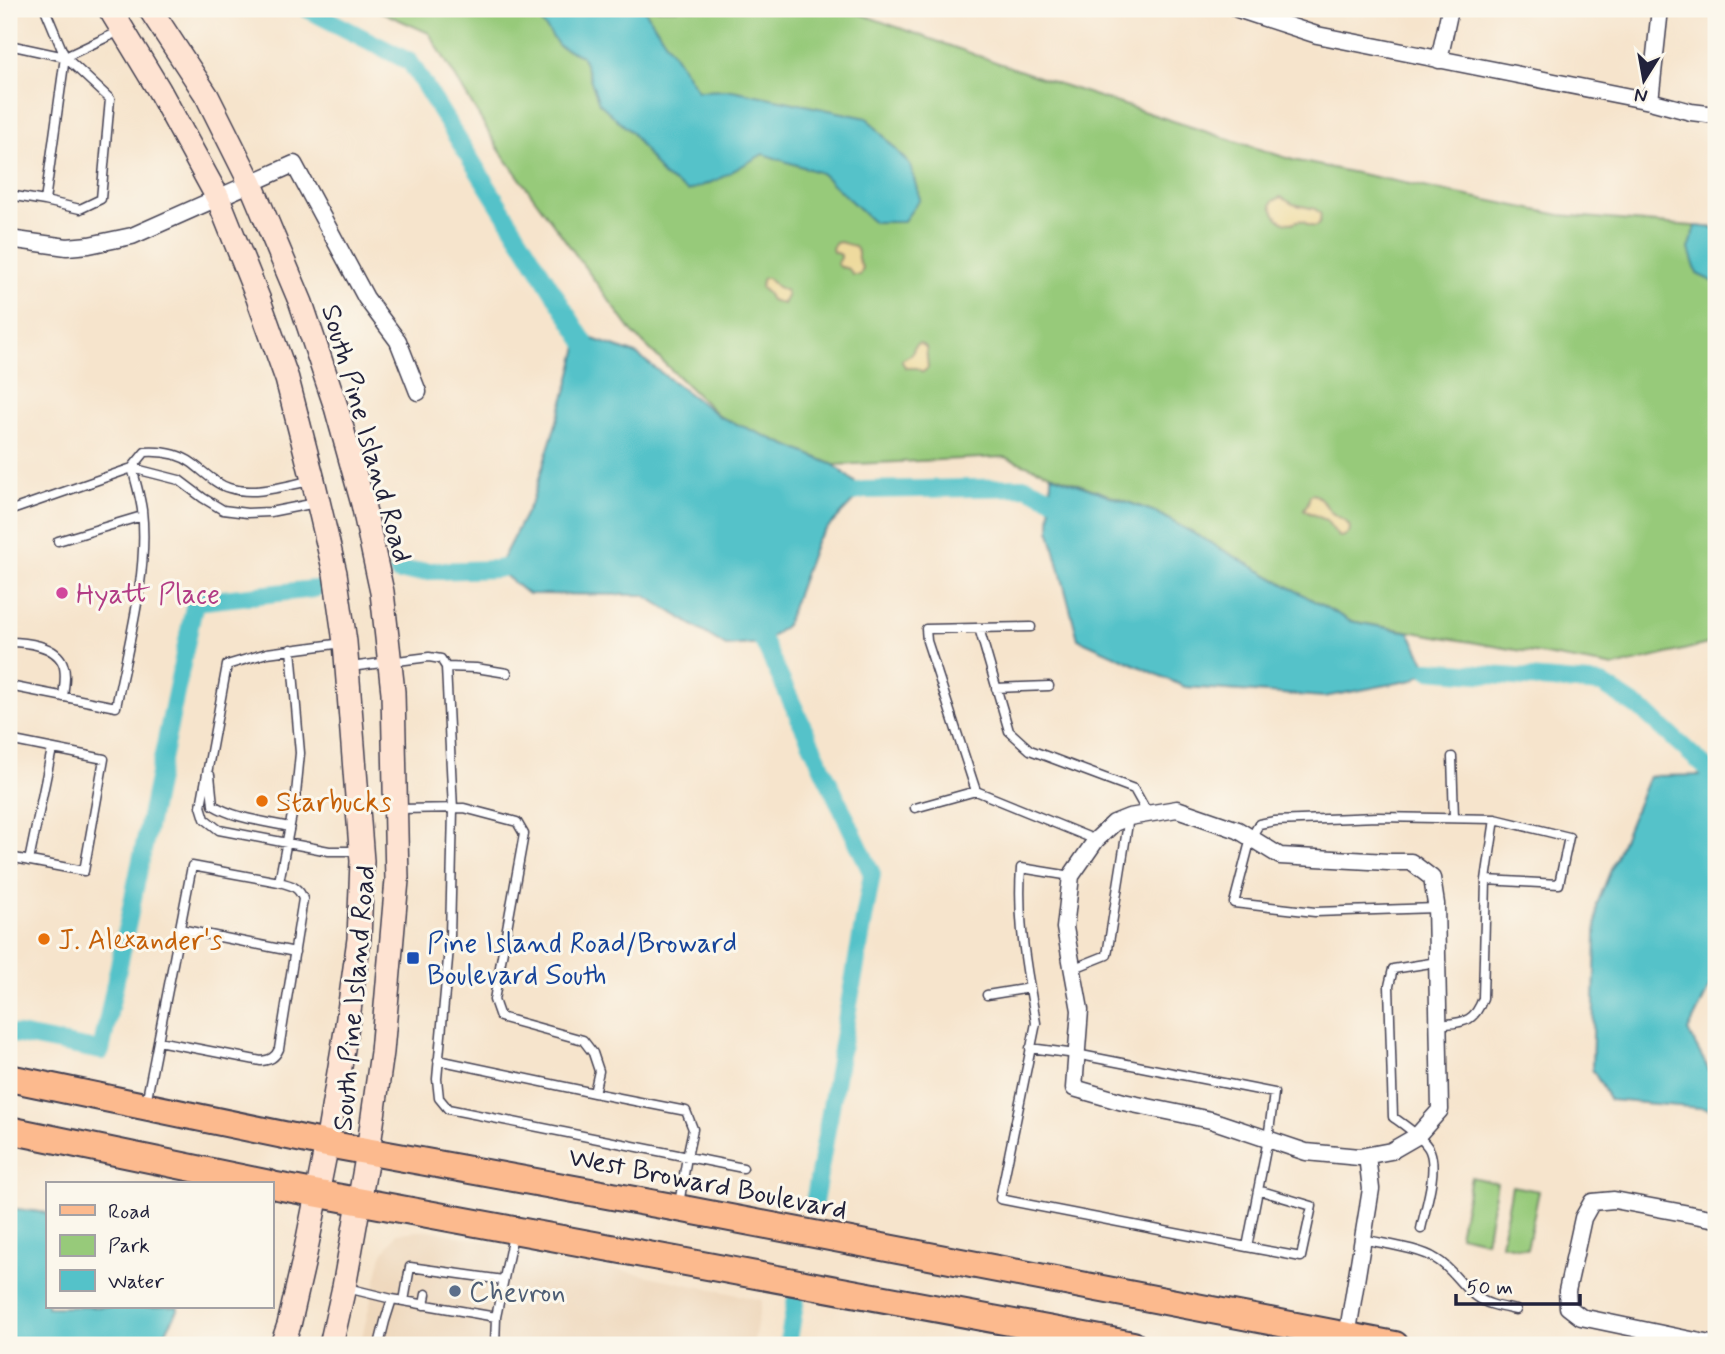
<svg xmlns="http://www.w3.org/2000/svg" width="1725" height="1354" viewBox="0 0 1725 1354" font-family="Mynerve,sans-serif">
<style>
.built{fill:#eed7bb}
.green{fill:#97ca7a;stroke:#5c765a;stroke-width:2}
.sand{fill:#eeda9e;stroke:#887e6c;stroke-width:2}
.water{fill:#54c2c9;stroke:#3b7282;stroke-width:2}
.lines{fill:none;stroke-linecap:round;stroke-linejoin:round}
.canal{stroke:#54c2c9;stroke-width:18}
.service-casing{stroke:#423f51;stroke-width:11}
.minor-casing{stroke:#423f51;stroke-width:19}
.secondary-casing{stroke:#423f51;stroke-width:26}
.primary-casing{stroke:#423f51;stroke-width:30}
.service{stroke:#fff;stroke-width:8}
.minor{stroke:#fff;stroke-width:16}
.secondary{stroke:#fee3d2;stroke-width:23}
.primary{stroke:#fcba8e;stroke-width:26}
.hotel-dot{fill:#d1479c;stroke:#fbf7ec;stroke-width:2.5}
.food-dot{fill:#e8710a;stroke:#fbf7ec;stroke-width:2.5}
.transit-dot{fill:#1a4fb4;stroke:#fbf7ec;stroke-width:2.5}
.service-dot{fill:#5c6f8a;stroke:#fbf7ec;stroke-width:2.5}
.labels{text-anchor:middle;stroke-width:6;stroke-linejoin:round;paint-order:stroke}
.street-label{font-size:28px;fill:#22223b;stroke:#fbf7ec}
.hotel-label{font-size:28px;fill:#b23c85;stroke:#fbf7ec;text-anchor:start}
.food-label{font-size:28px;fill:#c56008;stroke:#fbf7ec;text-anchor:start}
.transit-label{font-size:28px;fill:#164399;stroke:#fbf7ec;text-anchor:start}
.service-label{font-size:28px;fill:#4e5e75;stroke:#fbf7ec;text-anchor:start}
</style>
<rect width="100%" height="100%" fill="#fbf7ec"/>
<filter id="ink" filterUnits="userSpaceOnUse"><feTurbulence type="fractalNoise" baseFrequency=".0143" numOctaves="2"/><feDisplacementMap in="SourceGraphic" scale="14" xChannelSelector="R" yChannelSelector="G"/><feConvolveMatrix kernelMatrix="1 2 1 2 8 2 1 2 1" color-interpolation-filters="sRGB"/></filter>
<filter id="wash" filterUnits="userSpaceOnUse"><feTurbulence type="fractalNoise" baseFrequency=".00686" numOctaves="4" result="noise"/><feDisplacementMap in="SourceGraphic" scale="28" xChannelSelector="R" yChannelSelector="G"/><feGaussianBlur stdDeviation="1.57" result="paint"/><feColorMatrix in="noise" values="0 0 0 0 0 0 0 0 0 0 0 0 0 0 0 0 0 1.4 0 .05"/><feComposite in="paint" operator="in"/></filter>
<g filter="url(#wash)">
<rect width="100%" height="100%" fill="#f6e4cc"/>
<!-- built -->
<path class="built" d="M430,1230L762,1300L753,1345H360L382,1255L397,1233Z"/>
<!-- green -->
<path class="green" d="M375,9H846L1047,80L1293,160L1560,215L1716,228V642L1614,667L1350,621L1155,512L1004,457L834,465L720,417L633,333L500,151L429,33Z
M1471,1177L1497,1183L1486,1241L1459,1235Z
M1512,1186L1539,1191L1527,1249L1501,1244Z"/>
<!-- sand -->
<path class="sand" d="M1281,197L1293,204L1315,209L1320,213C1322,222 1318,230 1308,225C1306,224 1305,222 1303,221C1297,219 1298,222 1291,223C1280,223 1274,215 1271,205L1273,201Z
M840,242C845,244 853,245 856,248C860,252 857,254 858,259C859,263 862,266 863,269L860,275H853L849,269L838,266L837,263L841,258V255L833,252L832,248L836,243Z
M764,278H768L777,287L786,291L787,296L783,304L771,300L767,293L761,288L762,280Z
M919,343L926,347L928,368L923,372L916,368H906L902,362V360L912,354L915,345Z
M1312,494C1323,496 1324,506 1332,513C1336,517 1343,518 1347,523C1351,527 1350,528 1349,533L1342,537L1338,536L1326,520L1305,511L1304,509L1308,503L1310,495Z"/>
<!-- water -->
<path class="water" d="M537,9H644L698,91L732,90L867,118L910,165L920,199L903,222H873L821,173L763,154L717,180L688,191L663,176L631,132L599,103L582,56L559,46L535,13Z
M1696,226L1716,228V283L1697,274L1689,249Z
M581,335L636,354L720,417L834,465L864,490L817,539L786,625L764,643L726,646L644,595L528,594L497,569L532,501L569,382Z
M1051,475L1155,512L1350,621L1409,632L1429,670L1413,680L1324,697L1185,687L1078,639L1050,532Z
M1716,775V974L1688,1031L1716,1083L1711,1109L1610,1100L1592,1069L1597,904L1649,776Z
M9,1208L47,1213V1307H178V1310L163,1337L151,1345H9Z"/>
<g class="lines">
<!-- canal -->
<path class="canal" d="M307,9L410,62L593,356
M841,495L864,490L1027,487L1051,498
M398,572L497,569L519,564
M753,624L764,643L872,874L814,1203
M1429,670L1602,684L1645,712L1714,775
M9,1033L101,1051L195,602L314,589
M788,1345L796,1298"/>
</g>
</g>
<g filter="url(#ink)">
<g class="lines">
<!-- service casing -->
<g class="service-casing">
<path id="service" d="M45,9L65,57
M9,45L65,57L110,99L101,199L80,209L45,201
M9,195L45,201L65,57L120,31
M132,468L145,452C162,451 178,453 192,463C203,471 215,484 229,488C255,496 284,486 310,481
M9,511L132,468L179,480L203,498L223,510L247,513L270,512L316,503
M58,541L142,516
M979,628L1009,731L1030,750L1134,789L1148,814
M9,642C25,642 56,645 63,664C67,674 64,686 63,697
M343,643L267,653L227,665L201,806L205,819L219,830L329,851H359
M350,667L429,657L441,659L446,667L453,809L450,937L437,1079L439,1098L448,1109L743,1168
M446,667L476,668L507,673
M9,686L116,707C128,646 149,572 142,510C140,496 136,482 132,468
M996,688L1049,686
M9,740L104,759L84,871L9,857
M1452,757L1454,818
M210,775L213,805C236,819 264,821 289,827
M976,791L927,641L926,629L1031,627
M915,808L976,791L1096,840
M398,809L464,808L517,822L524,834L494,1000L500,1017L583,1040L593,1053L599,1071L594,1093L686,1111L693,1129L687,1157L679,1204
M29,861L52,749
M1486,880L1495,819
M1436,908L1315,912L1234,903L1251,838L1259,824L1275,821L1377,817L1495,819L1569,837L1559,884L1486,880L1483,998C1474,1024 1462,1022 1438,1025
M180,929L295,952
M1072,969L1107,955L1129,817
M1030,988C1023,948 1018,909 1021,868L1071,876
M987,995L1030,988L1036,1023L1000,1199L1247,1247L1268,1139L1274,1093L1076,1054L1030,1048
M158,1041L261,1061C270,1060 275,1058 279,1049L303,899C299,887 291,885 279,882L296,794L300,753L291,649
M438,1060L594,1093
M146,1103L192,866L279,882
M1421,1229C1425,1209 1438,1171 1430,1151C1425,1139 1404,1125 1393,1117L1389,986L1393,969L1437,962
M1363,1239C1383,1244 1419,1248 1436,1259C1452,1268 1461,1286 1475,1296C1487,1305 1502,1307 1516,1310
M1247,1247L1301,1257L1312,1206L1258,1190
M347,1288L392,1299L496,1317L513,1235
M404,1301L410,1267L503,1280
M424,1305L426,1294
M379,1345L385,1321L392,1299
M495,1345L496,1317"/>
</g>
<!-- minor casing -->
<g class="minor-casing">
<path id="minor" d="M1237,9L1317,35L1650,101L1691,112L1716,115
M1439,60L1450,9
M1650,101L1660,9
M9,239L67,247L89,245L132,236L294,164L366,298L398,341L418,392
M1177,809L1238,830L1280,856L1388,862H1411L1432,878L1436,904L1440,1110L1417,1136L1391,1151L1359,1157L1306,1152L1211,1120L1123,1102L1074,1088L1080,1010L1065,928L1071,876L1096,840L1114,823L1129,817Z
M1346,1343L1371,1189L1367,1156
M1715,1345L1581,1317L1568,1307L1567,1291L1583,1218L1592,1202L1614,1200L1716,1219"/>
</g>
<!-- secondary casing -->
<g class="secondary-casing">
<path id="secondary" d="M110,9L159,90L218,198L258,298L287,379L313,480L335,573L345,642L362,861L359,939L347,1025L327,1144L303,1264L289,1325L282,1345
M150,9L207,96L251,184L301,303L336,407L363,504L382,592L393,692L397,880L382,1052L368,1152L344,1287L331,1345"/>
</g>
<!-- primary casing -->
<g class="primary-casing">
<path id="primary" d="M9,1078L327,1144L678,1208L1395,1345
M9,1130L270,1184
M271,1185L1133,1345"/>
</g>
<!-- service -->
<use href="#service" class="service"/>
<!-- minor -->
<use href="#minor" class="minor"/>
<!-- secondary -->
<use href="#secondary" class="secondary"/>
<!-- primary -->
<use href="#primary" class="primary"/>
</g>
</g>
<!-- markers -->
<circle class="hotel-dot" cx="62" cy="593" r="7"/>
<g class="food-dot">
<circle cx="262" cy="801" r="7"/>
<circle cx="44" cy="939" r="7"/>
</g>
<rect class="transit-dot" x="406" y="951" width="14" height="14" rx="3.5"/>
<circle class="service-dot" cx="455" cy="1291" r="7"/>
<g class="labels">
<!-- street labels -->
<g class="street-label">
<text transform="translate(368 433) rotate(74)" y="10">South Pine Island Road</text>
<text transform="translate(353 998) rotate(-85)" y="10">South Pine Island Road</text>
<text transform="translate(708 1182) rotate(11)" y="10">West Broward Boulevard</text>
</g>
<!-- hotel labels -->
<g class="hotel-label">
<text x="76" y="603">Hyatt Place</text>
</g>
<!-- food labels -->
<g class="food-label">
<text x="276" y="811">Starbucks</text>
<text x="58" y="949">J. Alexander's</text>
</g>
<!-- transit labels -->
<g class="transit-label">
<text x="427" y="952">Pine Island Road/Broward<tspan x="427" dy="32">Boulevard South</tspan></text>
</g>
<!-- service labels -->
<g class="service-label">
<text x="469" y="1301">Chevron</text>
</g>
</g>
<!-- margin -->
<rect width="1725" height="1354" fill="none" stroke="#fbf7ec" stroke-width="35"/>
<!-- legend -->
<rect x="46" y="1182" width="228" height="126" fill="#fbf7ec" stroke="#a4a2a5" stroke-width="2"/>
<rect x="60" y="1205" width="35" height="10" fill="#fcba8e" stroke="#a4a2a5" stroke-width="2"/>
<text x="108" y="1218" font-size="21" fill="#22223b">Road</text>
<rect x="60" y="1235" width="35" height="21" fill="#97ca7a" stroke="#a4a2a5" stroke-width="2"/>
<text x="108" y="1252" font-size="21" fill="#22223b">Park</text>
<rect x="60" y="1270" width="35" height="21" fill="#54c2c9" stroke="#a4a2a5" stroke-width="2"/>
<text x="108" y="1288" font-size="21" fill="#22223b">Water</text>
<!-- north arrow -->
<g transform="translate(1644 80) rotate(191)" stroke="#fbf7ec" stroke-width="5" paint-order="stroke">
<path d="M0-5L12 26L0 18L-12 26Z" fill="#22223b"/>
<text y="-10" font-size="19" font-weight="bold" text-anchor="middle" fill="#22223b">N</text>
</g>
<!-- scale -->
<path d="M1456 1294v10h124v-10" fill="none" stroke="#22223b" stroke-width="3.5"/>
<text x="1466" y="1294" font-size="21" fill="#22223b" stroke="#fbf7ec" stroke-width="5" paint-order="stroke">50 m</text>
</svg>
